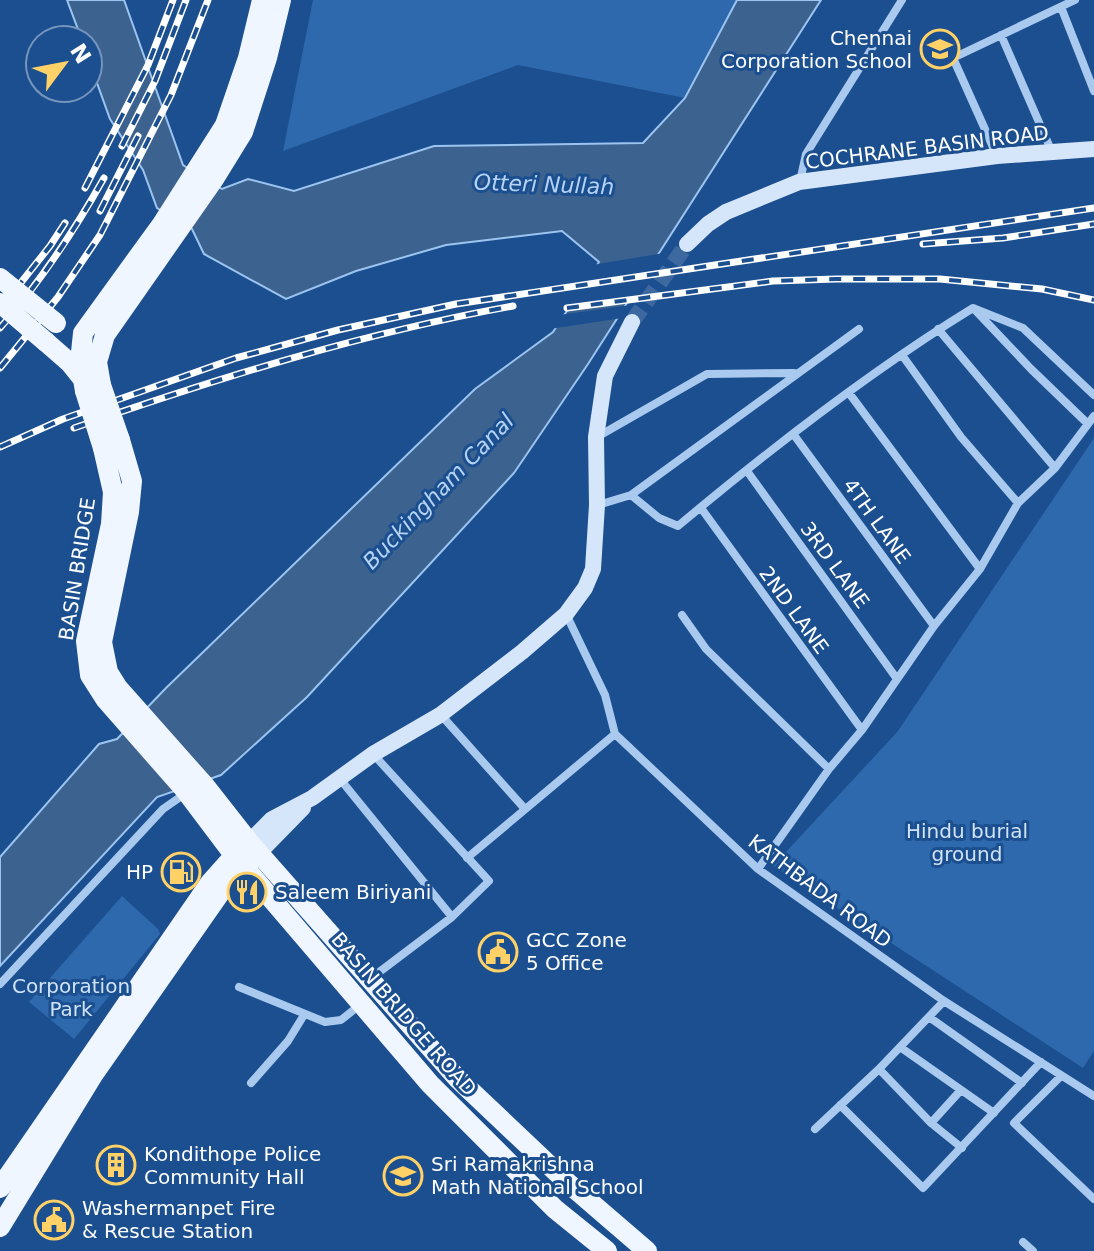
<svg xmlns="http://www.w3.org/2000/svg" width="1094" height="1251" viewBox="0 0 1094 1251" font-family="'DejaVu Sans',sans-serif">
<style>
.green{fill:#2e69ad}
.water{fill:#3c6290;stroke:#9cc4f0;stroke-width:2}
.pier{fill:#1b4f8f}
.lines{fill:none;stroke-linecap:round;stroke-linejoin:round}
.secondary-tunnel{stroke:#3d69a0;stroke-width:16;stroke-dasharray:16 8;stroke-linecap:butt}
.minor{stroke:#a9c9ee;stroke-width:8}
.secondary{stroke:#d6e6fa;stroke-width:16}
.primary{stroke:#f0f6ff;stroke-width:20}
.rail-casing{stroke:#fff;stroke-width:7}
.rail{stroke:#1b4f8f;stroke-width:4;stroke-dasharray:12;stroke-linecap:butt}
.primary-bridge{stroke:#f0f6ff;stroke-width:20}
.labels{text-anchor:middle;stroke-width:6;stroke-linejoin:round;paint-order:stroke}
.poi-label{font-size:20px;fill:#fff;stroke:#1b4f8f;text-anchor:start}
.street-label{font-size:20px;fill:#fff;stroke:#1b4f8f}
.park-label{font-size:20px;fill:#cfe3fa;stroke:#1b4f8f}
.water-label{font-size:22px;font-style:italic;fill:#b5d3f5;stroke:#1b4f8f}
</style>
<rect width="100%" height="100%" fill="#1b4f8f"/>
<!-- green -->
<path class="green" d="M313,0H737L685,98L518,65L283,151Z
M1094,438V1051L1083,1068L773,866L898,731Z
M122,896L158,929L160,934L74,1039L29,1002Z"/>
<!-- water -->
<path class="water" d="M67,0H124L183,165L222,189L248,179L294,191L434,146L643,143L685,98L737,0H821L588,364L514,473L307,697L221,775L157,797L0,966V857L99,744L117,739L166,688L475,389L553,332L599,262L562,231L446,245L356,271L286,299L204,254L192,229L157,208L143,170L110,119L88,58V40H82Z"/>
<!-- pier -->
<path class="pier" d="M664,253L635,298L562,310L575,291L579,290V285L592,265Z
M631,305L622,318L550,329L559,315Z"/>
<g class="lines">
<!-- secondary-tunnel -->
<path class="secondary-tunnel" d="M632,322L687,244"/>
<!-- minor -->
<path class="minor" d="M1061,7L1094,91
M1001,35L1052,152
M997,156L953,58L1075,0
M800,181L806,154L902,0
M976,311L1031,369L1088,424
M938,329L1055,468
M902,355L961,437L1018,503
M849,393L980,569
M794,435L934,626
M597,437L707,374L794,373
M747,471L897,679
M631,495L659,518L678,526C769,450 872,370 973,308L1023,328L1094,395
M598,505L631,495L859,329
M701,508L862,730
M566,614L605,695L615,734L758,869L944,1001L1094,1096
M682,615L706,649L829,769
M441,715L525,809
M340,779L452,917
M467,858L615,734
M758,869L829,769L862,730L934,626L980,569L1018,503L1055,468L1094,416
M370,979L452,917L489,881L374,755
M0,984L163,809L186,793
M239,987L325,1022L341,1020L361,1004
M929,1017L1022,1083
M900,1047L994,1113
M879,1069L931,1123L962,1148
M1061,1076L1014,1123L1094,1199
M251,1083L288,1041L304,1015
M840,1105L923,1188L1041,1062
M931,1123L961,1090
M815,1129L879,1069L944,1001
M1023,1242L1033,1251"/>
<!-- secondary -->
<path class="secondary" d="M687,244L708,224L726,212L799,182L997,156L1094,149
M249,842L272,819L312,798L373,754L440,715L522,652L566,614L585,588L593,569L597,505L596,437L605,376L632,322
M259,853L303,808"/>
<!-- primary -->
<path class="primary" d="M46,342L70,363L82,378
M101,385L97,362L105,335L214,179L243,132L267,58L281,0
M85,391L80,362L83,333L162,224L225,125L248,58L262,0
M120,440L132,481L129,512L102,642L108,672L118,688L205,786L249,842L457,1078L568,1183L647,1251
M103,448L113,492L111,524L86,641L90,675L106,700L185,790L234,855L430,1084L555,1209L607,1251
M0,1188L210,883L243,846
M0,1227L93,1075L220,893L253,858"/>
<!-- rail casing -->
<g class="rail-casing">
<path id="rail" d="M122,146L155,81L186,0
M85,188L148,65L173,0
M100,211L138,136
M923,244L1003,238L1094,224
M567,308L773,281L836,279H940L1042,289L1094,300
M0,309L50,246L65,223
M0,328C42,280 73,233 104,178
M0,368L58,297L100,235L171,95L208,0
M74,428C218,378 363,333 513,306
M0,447L63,419L236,358L338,330L456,304L1094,208"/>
</g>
<!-- rail -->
<use href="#rail" class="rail"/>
<!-- primary-bridge -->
<path class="primary-bridge" d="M0,278L56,323
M0,303L46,342
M101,385L120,440
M85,391L103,448"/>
</g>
<!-- icons -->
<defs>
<g id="school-ring" transform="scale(2)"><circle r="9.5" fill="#1b4f8f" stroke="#ffd166" stroke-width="1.5"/><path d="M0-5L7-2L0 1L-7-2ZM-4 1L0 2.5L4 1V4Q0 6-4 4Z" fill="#ffd166"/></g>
<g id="fuel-ring" transform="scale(2)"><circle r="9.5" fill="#1b4f8f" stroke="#ffd166" stroke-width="1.5"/><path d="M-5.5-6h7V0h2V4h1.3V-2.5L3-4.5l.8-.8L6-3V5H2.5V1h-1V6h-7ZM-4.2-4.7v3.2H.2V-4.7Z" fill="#ffd166"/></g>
<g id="restaurant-ring" transform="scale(2)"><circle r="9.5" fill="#1b4f8f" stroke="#ffd166" stroke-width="1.5"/><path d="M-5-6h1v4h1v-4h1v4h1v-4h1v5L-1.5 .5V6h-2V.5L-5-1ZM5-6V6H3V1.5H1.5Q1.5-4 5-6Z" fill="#ffd166"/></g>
<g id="civic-ring" transform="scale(2)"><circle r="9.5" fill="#1b4f8f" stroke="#ffd166" stroke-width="1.5"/><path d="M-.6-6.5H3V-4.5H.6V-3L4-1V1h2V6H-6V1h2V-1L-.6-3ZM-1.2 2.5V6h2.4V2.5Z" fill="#ffd166"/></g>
<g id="building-ring" transform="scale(2)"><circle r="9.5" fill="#1b4f8f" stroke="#ffd166" stroke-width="1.5"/><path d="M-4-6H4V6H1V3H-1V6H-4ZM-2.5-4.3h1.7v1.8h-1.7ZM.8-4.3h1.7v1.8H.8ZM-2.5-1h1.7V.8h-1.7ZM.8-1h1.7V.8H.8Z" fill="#ffd166"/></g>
</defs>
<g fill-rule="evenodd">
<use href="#school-ring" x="940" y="49"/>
<use href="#fuel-ring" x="181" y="872"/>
<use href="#restaurant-ring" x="247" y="892"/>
<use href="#civic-ring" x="498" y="952"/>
<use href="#building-ring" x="116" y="1165"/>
<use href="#school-ring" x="403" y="1176"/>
<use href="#civic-ring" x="54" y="1220"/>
</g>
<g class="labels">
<!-- poi labels -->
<g class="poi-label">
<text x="912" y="45" text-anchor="end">Chennai<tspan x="912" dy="23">Corporation School</tspan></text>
<text x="153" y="879" text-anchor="end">HP</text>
<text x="275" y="899">Saleem Biriyani</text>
<text x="526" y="947">GCC Zone<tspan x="526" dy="23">5 Office</tspan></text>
<text x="144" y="1161">Kondithope Police<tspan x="144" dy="23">Community Hall</tspan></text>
<text x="431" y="1171">Sri Ramakrishna<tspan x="431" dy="23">Math National School</tspan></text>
<text x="82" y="1215">Washermanpet Fire<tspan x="82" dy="23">&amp; Rescue Station</tspan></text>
</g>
<!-- street labels -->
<g class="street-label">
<text transform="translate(927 147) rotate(-7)" y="7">COCHRANE BASIN ROAD</text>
<text transform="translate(877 521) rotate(54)" y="7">4TH LANE</text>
<text transform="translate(835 565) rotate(54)" y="7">3RD LANE</text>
<text transform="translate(77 569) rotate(-81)" y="7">BASIN BRIDGE</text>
<text transform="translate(794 610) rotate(54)" y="7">2ND LANE</text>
<text transform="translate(820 891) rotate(37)" y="7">KATHBADA ROAD</text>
<text transform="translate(404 1014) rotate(49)" y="7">BASIN BRIDGE ROAD</text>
</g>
<!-- park labels -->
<g class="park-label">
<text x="967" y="838">Hindu burial<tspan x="967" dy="23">ground</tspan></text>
<text x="71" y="993">Corporation<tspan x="71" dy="23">Park</tspan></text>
</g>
<!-- water labels -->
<g class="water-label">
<text transform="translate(544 184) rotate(2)" y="8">Otteri Nullah</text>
<text transform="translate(438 491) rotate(-46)" y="8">Buckingham Canal</text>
</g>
</g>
<!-- north arrow -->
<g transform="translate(64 64) rotate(58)"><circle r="38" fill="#1b4f8f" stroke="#7695bc" stroke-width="2"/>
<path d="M0-6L14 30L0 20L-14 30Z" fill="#ffd166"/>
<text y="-12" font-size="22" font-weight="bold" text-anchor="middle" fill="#ffffff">N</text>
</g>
</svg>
